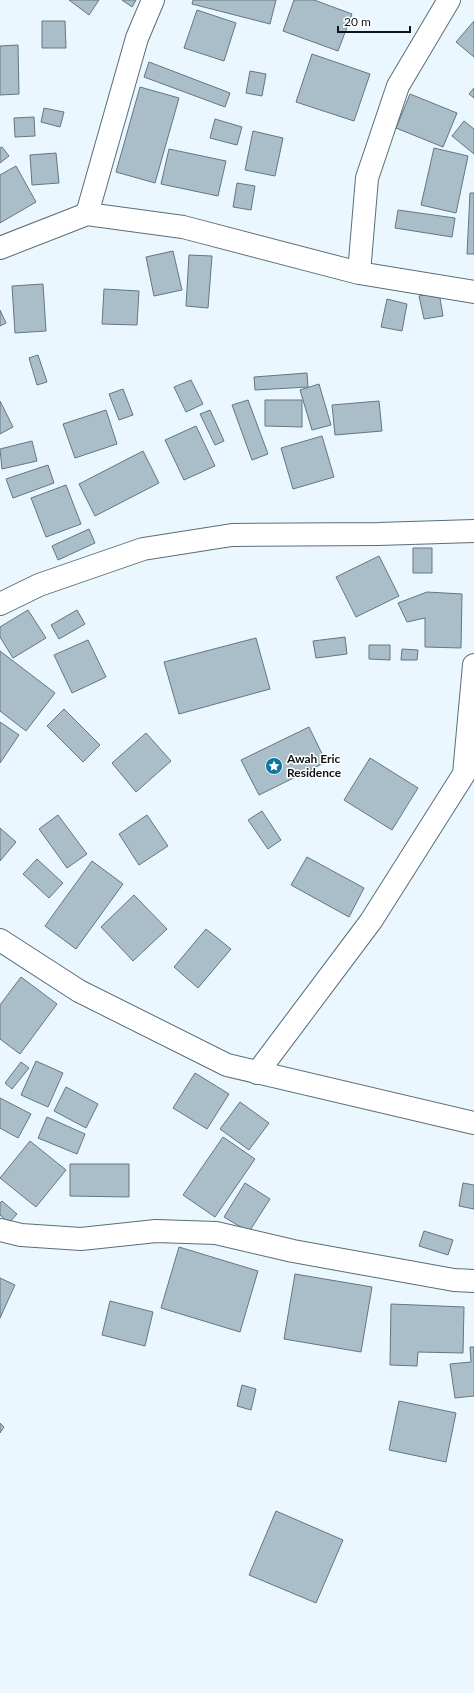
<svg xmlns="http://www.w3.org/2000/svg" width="474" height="1693" viewBox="0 0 474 1693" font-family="Lato,sans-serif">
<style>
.building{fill:#aabeca;stroke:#647681}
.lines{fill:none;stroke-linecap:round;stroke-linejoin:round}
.street-casing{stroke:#5b6d78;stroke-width:24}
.street{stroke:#fff;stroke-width:22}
.labels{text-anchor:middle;stroke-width:3;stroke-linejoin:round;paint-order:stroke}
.poi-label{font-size:12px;font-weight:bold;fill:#0d1418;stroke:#fff;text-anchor:start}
</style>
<rect width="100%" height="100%" fill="#eaf7fe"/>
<!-- building -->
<path class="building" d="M69,0H99L89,15Z
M122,0H136L132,7Z
M193,0H276L270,24L192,4Z
M294,0H314L352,14L338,51L283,31Z
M197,10L236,23L224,61L184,48Z
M42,21H65L66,48H42Z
M474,21V57L456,42Z
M18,45L19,94L0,95V46Z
M312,54L370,74L354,121L296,102Z
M149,62L230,93L225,107L144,77Z
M250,71L266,74L262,96L246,93Z
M140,87L179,98L155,183L116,172Z
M474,88V98L469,94Z
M410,94L457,113L443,147L396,128Z
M44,108L64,112L60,127L41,122Z
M34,117L35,136L15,137L14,118Z
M215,119L242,127L237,145L210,138Z
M464,121L474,129V154L452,136Z
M253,131L283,138L275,176L245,170Z
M2,147L9,156L0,163V148Z
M434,148L468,156L456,213L421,205Z
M169,149L226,161L218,196L161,184Z
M56,153L59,183L32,185L30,155Z
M16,166L36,202L0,223V175Z
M237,183L255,186L251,210L233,207Z
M470,193H474V254H467Z
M398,210L455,218L452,237L395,228Z
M173,251L182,290L154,296L146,257Z
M189,255L212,256L208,308L186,306Z
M43,284L46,331L15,333L12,286Z
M104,289L139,291L137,325L102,324Z
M439,292L443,316L424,319L419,296Z
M387,299L407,304L402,331L381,327Z
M0,310L6,323L0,326Z
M38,355L47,382L37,385L29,358Z
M307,373L308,387L255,390L254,377Z
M191,380L203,404L186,412L174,387Z
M319,384L331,425L312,430L300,390Z
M123,389L133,415L119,420L109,394Z
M248,400L268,454L252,460L232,405Z
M265,400H302V427L265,426Z
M0,401L13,427L0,434Z
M379,401L382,431L335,435L332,405Z
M106,410L117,444L75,458L63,424Z
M210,410L224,441L215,445L200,414Z
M196,426L215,466L184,480L165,440Z
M322,436L334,477L293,489L281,448Z
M32,441L37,461L2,469L0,449Z
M143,451L159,483L95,516L79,484Z
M48,465L54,483L13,498L6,479Z
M66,485L81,524L46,537L31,498Z
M89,529L95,543L58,560L52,546Z
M413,548H432V573H413Z
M379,556L399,596L356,617L336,577Z
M427,592L462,594L461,648L425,647V618L407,622L398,603Z
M28,610L46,638L13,658L0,637V627Z
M77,610L85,624L59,639L51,625Z
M345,637L347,654L316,658L313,641Z
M256,638L270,689L179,714L164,662Z
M88,640L106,677L72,693L54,655Z
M369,645H390V660L369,659Z
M402,649L418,650L417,660H401Z
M0,651L55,693L26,731L0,711Z
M64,709L100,745L83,762L47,726Z
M0,722L19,735L0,763Z
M309,727L326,762L259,795L241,760Z
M146,733L171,761L136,792L112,763Z
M370,758L418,788L392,830L344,800Z
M262,811L281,840L268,849L248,820Z
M58,815L87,854L67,868L39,829Z
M147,815L168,846L139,865L119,834Z
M0,828L16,842L0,861Z
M307,857L364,888L349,917L291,885Z
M37,859L63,883L49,898L23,874Z
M92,861L123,884L76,949L45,926Z
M134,895L167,929L133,961L101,927Z
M206,929L231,949L198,988L174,967Z
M21,977L57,1004L20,1054L0,1039V1005Z
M36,1061L63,1073L48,1107L21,1095Z
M21,1062L29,1068L12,1089L5,1083Z
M195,1073L229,1094L207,1129L173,1108Z
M66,1087L98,1104L86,1128L54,1111Z
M0,1098L31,1114L18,1138L0,1128Z
M240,1102L269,1123L249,1150L220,1129Z
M47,1117L85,1134L77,1154L38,1138Z
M223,1137L255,1159L215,1217L183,1195Z
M30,1141L66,1170L36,1207L0,1178Z
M70,1164H129V1197L70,1196Z
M245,1183L270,1199L249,1232L224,1217Z
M463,1183L474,1185V1209L459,1206Z
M2,1201L17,1214L9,1223L0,1215V1203Z
M424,1231L453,1240L448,1255L419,1246Z
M179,1247L258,1271L240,1332L161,1308Z
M295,1274L372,1287L361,1352L284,1339Z
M0,1278L15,1285L0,1318Z
M110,1301L153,1312L145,1346L102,1335Z
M391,1304L464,1307L463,1353L418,1352L417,1366L390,1365Z
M470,1347H474V1396L455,1398L450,1364L471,1362Z
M242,1385L256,1389L251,1410L237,1406Z
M399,1401L456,1413L446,1462L389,1450Z
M0,1423L4,1427L0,1433Z
M276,1511L343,1540L316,1603L249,1575Z"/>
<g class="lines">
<!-- street casing -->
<g class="street-casing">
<path id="street" d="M87,214L137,38L153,0
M0,248L87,214L183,227L359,273L474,292
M359,273L367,178L398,86L449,0
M0,604L39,585L143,549L232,535L378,534L474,531
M0,940L79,991L227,1065L474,1123
M257,1073L371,921L464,774L474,665
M0,1230L21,1235L81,1239L156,1231L216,1233L293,1251L454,1280L474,1281"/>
</g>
<!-- street -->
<use href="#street" class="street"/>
</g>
<!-- icons -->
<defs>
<g id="sight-disc" transform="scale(0.9)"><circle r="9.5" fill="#0b76a1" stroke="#fff"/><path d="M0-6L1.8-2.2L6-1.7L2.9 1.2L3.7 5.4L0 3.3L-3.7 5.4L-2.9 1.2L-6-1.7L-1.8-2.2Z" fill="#fff"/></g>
</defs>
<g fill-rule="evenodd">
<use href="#sight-disc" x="274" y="766"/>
</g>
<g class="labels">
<!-- poi labels -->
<g class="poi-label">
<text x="287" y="763">Awah Eric<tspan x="287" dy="14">Residence</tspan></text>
</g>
</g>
<!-- scale -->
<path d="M338 26v6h72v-6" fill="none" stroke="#0d1418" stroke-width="2"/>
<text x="344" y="26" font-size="12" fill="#0d1418" stroke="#ffffff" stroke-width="3" paint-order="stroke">20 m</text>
</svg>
